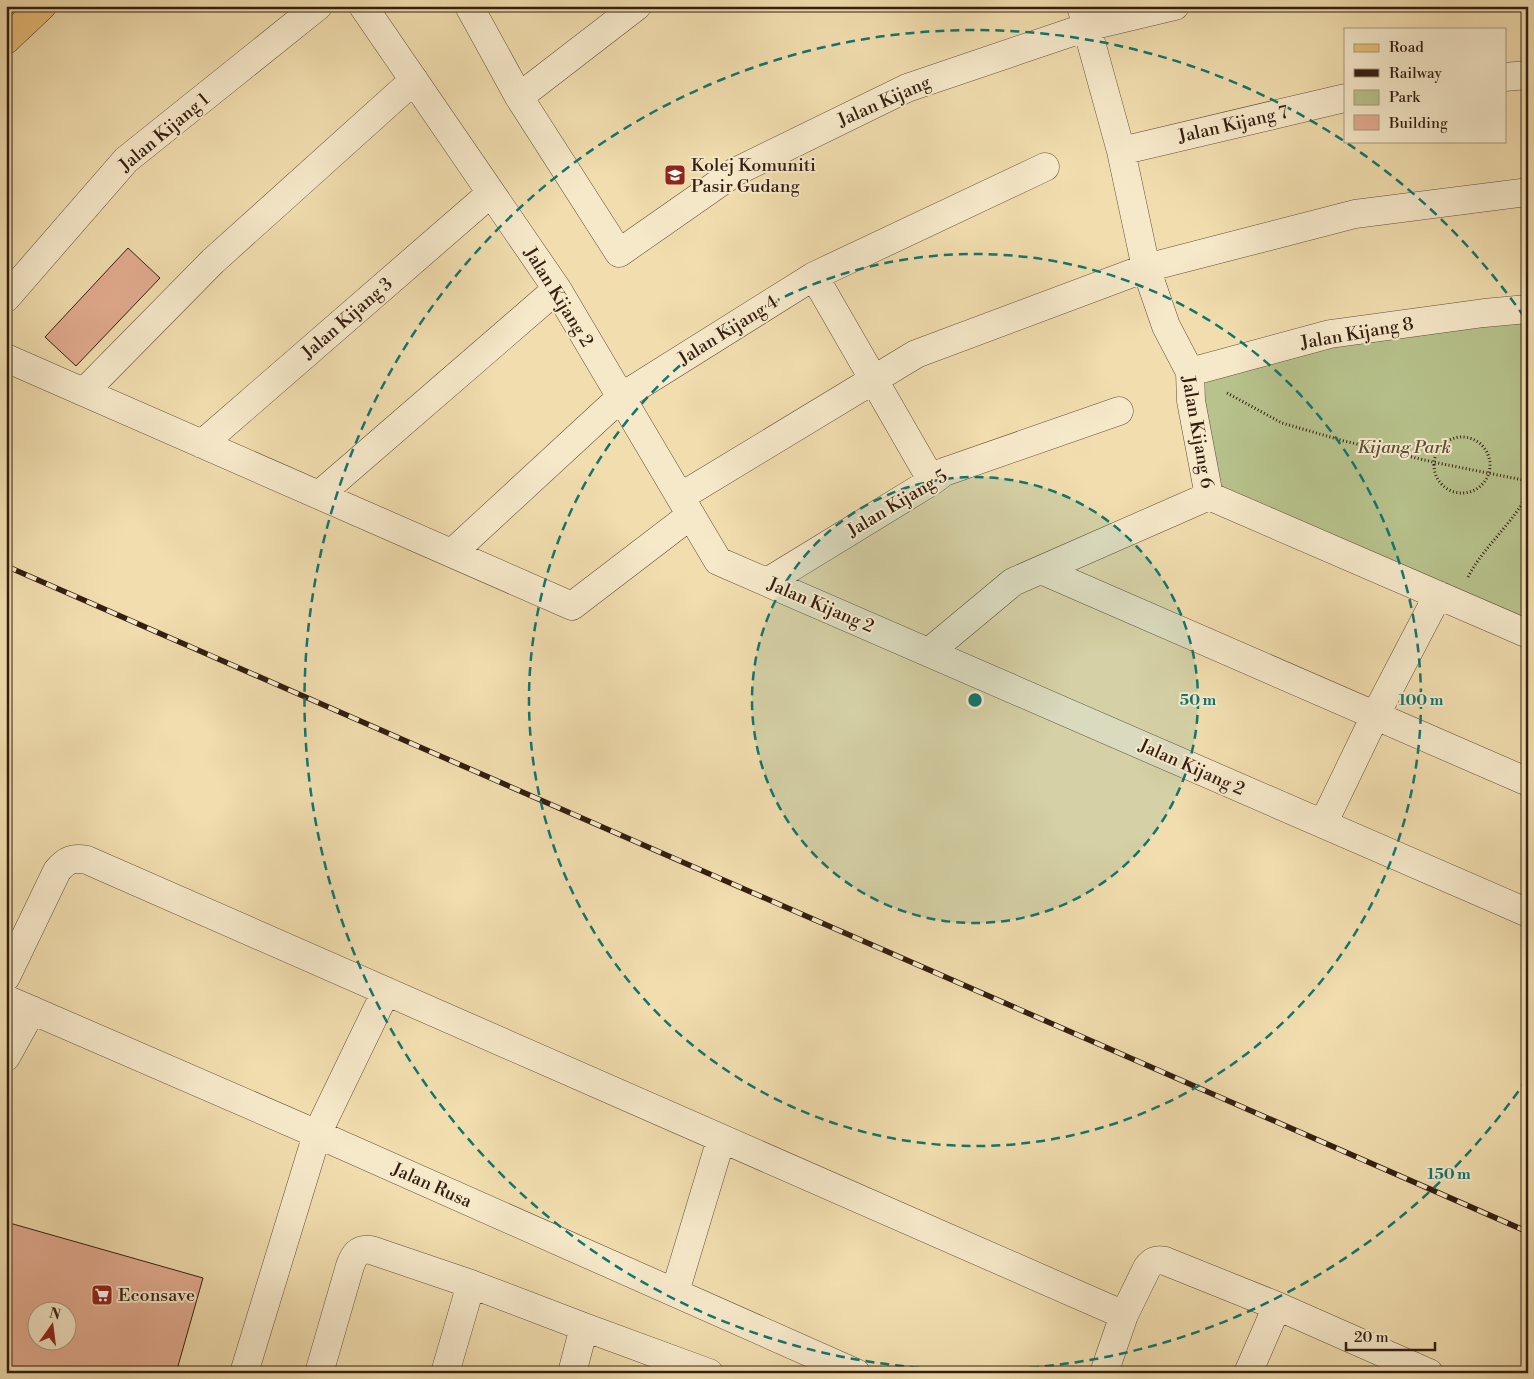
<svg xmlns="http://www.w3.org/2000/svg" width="1534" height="1379" viewBox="0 0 1534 1379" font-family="'Libre Bodoni',serif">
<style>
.green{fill:#b7c28c;stroke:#76704e}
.building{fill:#e3ac91;stroke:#341e11;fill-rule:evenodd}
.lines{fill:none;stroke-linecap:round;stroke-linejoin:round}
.minor-casing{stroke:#634e38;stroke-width:29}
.major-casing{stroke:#341e11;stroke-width:29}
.path{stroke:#341e11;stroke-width:3;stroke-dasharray:1 2.5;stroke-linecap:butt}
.minor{stroke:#f6e9ca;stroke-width:28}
.major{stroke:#e8be77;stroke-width:28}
.rail-casing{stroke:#341e11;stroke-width:5.5}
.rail{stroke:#f6e9ca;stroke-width:4;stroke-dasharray:11;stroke-linecap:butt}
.ring{fill:none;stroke:#0f766e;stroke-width:2.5;stroke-dasharray:9 6}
.labels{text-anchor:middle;stroke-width:4;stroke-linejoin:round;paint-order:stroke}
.street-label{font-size:18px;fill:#341e11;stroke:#f6e9ca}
.poi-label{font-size:18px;fill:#341e11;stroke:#f6e9ca;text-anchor:start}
.park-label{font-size:18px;font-style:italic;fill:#5b4f36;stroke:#f6e9ca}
.centre{fill:#0f766e;stroke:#f6e9ca;stroke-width:2.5}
.ring-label{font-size:15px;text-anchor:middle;font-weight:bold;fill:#0f766e;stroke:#f6e9ca;stroke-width:4;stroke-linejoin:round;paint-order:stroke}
</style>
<rect width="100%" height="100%" fill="#f1ddae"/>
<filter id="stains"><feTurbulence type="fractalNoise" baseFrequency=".004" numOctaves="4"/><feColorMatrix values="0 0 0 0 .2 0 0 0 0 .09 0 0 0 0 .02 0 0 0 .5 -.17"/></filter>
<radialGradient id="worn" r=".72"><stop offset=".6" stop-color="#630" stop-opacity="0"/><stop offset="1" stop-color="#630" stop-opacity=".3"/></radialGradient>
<!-- green -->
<path class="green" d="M1528,309V634L1209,496L1190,372Z"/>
<!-- building -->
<path class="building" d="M128,248L160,278L76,366L45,337Z
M6,1222L203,1278L176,1373H6ZM38,1312H68V1342H38Z"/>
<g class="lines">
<!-- minor casing -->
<g class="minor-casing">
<path id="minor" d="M363,6L557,289L718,561L1528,913
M469,6L519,97L619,253L735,172L907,88L1087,27L1175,6
M1081,6L1121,151L1146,268L1166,326L1190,372L1191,401L1209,496
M1505,77L1528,75
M519,97L637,6
M1121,151L1345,98
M814,276L932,481
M6,298L126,160L318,6
M6,358L572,606L691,515
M1190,372L1330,334L1484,313L1528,309
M84,392L213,261L414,80
M202,444L491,193
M319,495L557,289
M1209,496L1528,634
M680,497L916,354L1146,268L1355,214L1528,192
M452,553L621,397L814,276L1045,167
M1041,570L1528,782
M767,582L932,481L944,472L1119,411
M929,652L1013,582L1209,496
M1323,824L1375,716L1438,595
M6,977L57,871C66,860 73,857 87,860L1124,1315
M6,999L317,1134L856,1373
M6,1057L32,1010
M675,1292L721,1139
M244,1373L317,1134L386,991
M319,1373L350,1266C354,1255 358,1248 371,1250L471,1284L584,1327L709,1373
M445,1373L471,1284
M572,1373L584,1327
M1104,1373L1124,1315L1147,1268C1152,1261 1156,1259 1165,1261L1277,1306L1429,1373
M1248,1373L1277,1306"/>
</g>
<!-- major casing -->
<g class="major-casing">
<path id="major" d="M6,40L42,6"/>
</g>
<!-- path -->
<path class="path" d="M1227,393L1282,423L1344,441L1433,462L1528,481
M1434 465a28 28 0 1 1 56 0a28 28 0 1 1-56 0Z
M1528,482L1522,504L1528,513
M1468,577C1482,550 1506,529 1522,504"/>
<!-- minor -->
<use href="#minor" class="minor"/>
<!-- major -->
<use href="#major" class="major"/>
<!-- rail casing -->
<g class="rail-casing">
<path id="rail" d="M6,566L1528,1232"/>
</g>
<!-- rail -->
<use href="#rail" class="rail"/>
</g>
<!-- distance rings -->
<circle cx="975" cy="700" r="223" fill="#0f766e" fill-opacity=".12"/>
<g class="ring">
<circle cx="975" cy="700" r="223"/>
<circle cx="975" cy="700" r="446"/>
<path d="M1527 1079A670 670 0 1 1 1527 321"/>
</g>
<!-- icons -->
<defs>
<g id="university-square" transform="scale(1.125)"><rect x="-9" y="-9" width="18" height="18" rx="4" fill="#8f2418" stroke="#f6e9ca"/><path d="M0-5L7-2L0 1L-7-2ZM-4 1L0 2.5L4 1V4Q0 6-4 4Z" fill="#fff"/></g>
<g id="supermarket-square" transform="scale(1.125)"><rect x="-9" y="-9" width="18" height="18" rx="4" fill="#8f2418" stroke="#f6e9ca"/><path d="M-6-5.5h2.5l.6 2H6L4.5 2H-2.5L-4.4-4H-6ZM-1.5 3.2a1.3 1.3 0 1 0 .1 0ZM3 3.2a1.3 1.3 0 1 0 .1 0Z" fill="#fff"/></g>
</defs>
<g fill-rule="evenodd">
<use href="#university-square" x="675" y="175"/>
<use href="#supermarket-square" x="102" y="1295"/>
</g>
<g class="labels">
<!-- street labels -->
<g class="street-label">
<text transform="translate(884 101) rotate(-24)" y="6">Jalan Kijang</text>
<text transform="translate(1233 124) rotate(-13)" y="6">Jalan Kijang 7</text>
<text transform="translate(164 132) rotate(-40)" y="6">Jalan Kijang 1</text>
<text transform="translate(559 297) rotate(58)" y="6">Jalan Kijang 2</text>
<text transform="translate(347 318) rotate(-41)" y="6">Jalan Kijang 3</text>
<text transform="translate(728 330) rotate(-32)" y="6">Jalan Kijang 4</text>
<text transform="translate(1357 333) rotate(-10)" y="6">Jalan Kijang 8</text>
<text transform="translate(1198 432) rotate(80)" y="6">Jalan Kijang 6</text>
<text transform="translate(897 503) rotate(-31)" y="6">Jalan Kijang 5</text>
<text transform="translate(821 605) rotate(23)" y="6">Jalan Kijang 2</text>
<text transform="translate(1192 767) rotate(24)" y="6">Jalan Kijang 2</text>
<text transform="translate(432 1185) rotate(24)" y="6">Jalan Rusa</text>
</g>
<!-- poi labels -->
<g class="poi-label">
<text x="691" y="171">Kolej Komuniti<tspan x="691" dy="21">Pasir Gudang</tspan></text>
<text x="118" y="1301">Econsave</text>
</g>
<!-- park labels -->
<g class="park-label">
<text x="1404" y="453">Kijang Park</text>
</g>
</g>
<circle cx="975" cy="700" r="8" class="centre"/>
<g class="ring-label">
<text x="1198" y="705">50 m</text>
<text x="1421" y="705">100 m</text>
<text x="1449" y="1179">150 m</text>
</g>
<!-- margin -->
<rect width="1534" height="1379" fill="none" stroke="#f1ddae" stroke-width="25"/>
<rect x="8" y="8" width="1519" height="1364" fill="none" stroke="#341e11" stroke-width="2.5"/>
<rect x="12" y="12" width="1509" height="1354" fill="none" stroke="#341e11"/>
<!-- legend -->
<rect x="1344" y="28" width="162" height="115" fill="#f6e9ca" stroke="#a89880"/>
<rect x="1354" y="44" width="25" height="8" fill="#e8be77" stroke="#a89880"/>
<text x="1389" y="52" font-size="15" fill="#341e11">Road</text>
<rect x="1354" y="69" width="25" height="8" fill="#341e11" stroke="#a89880"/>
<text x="1389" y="78" font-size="15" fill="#341e11">Railway</text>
<rect x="1354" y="90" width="25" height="15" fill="#b7c28c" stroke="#a89880"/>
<text x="1389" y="102" font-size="15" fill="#341e11">Park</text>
<rect x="1354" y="115" width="25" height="15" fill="#e3ac91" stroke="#a89880"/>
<text x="1389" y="128" font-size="15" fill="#341e11">Building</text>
<!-- north arrow -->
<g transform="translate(52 1326) rotate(14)"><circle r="24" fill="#f6e9ca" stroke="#a89880"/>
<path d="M0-4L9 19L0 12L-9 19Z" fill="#8f2418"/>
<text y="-8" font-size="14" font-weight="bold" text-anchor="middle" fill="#341e11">N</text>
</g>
<!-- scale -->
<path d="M1346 1342v8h89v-8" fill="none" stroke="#341e11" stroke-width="2.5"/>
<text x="1354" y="1342" font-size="15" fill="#341e11" stroke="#f6e9ca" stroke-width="4" paint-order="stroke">20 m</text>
<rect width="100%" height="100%" filter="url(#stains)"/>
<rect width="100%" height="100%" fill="url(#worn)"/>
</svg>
